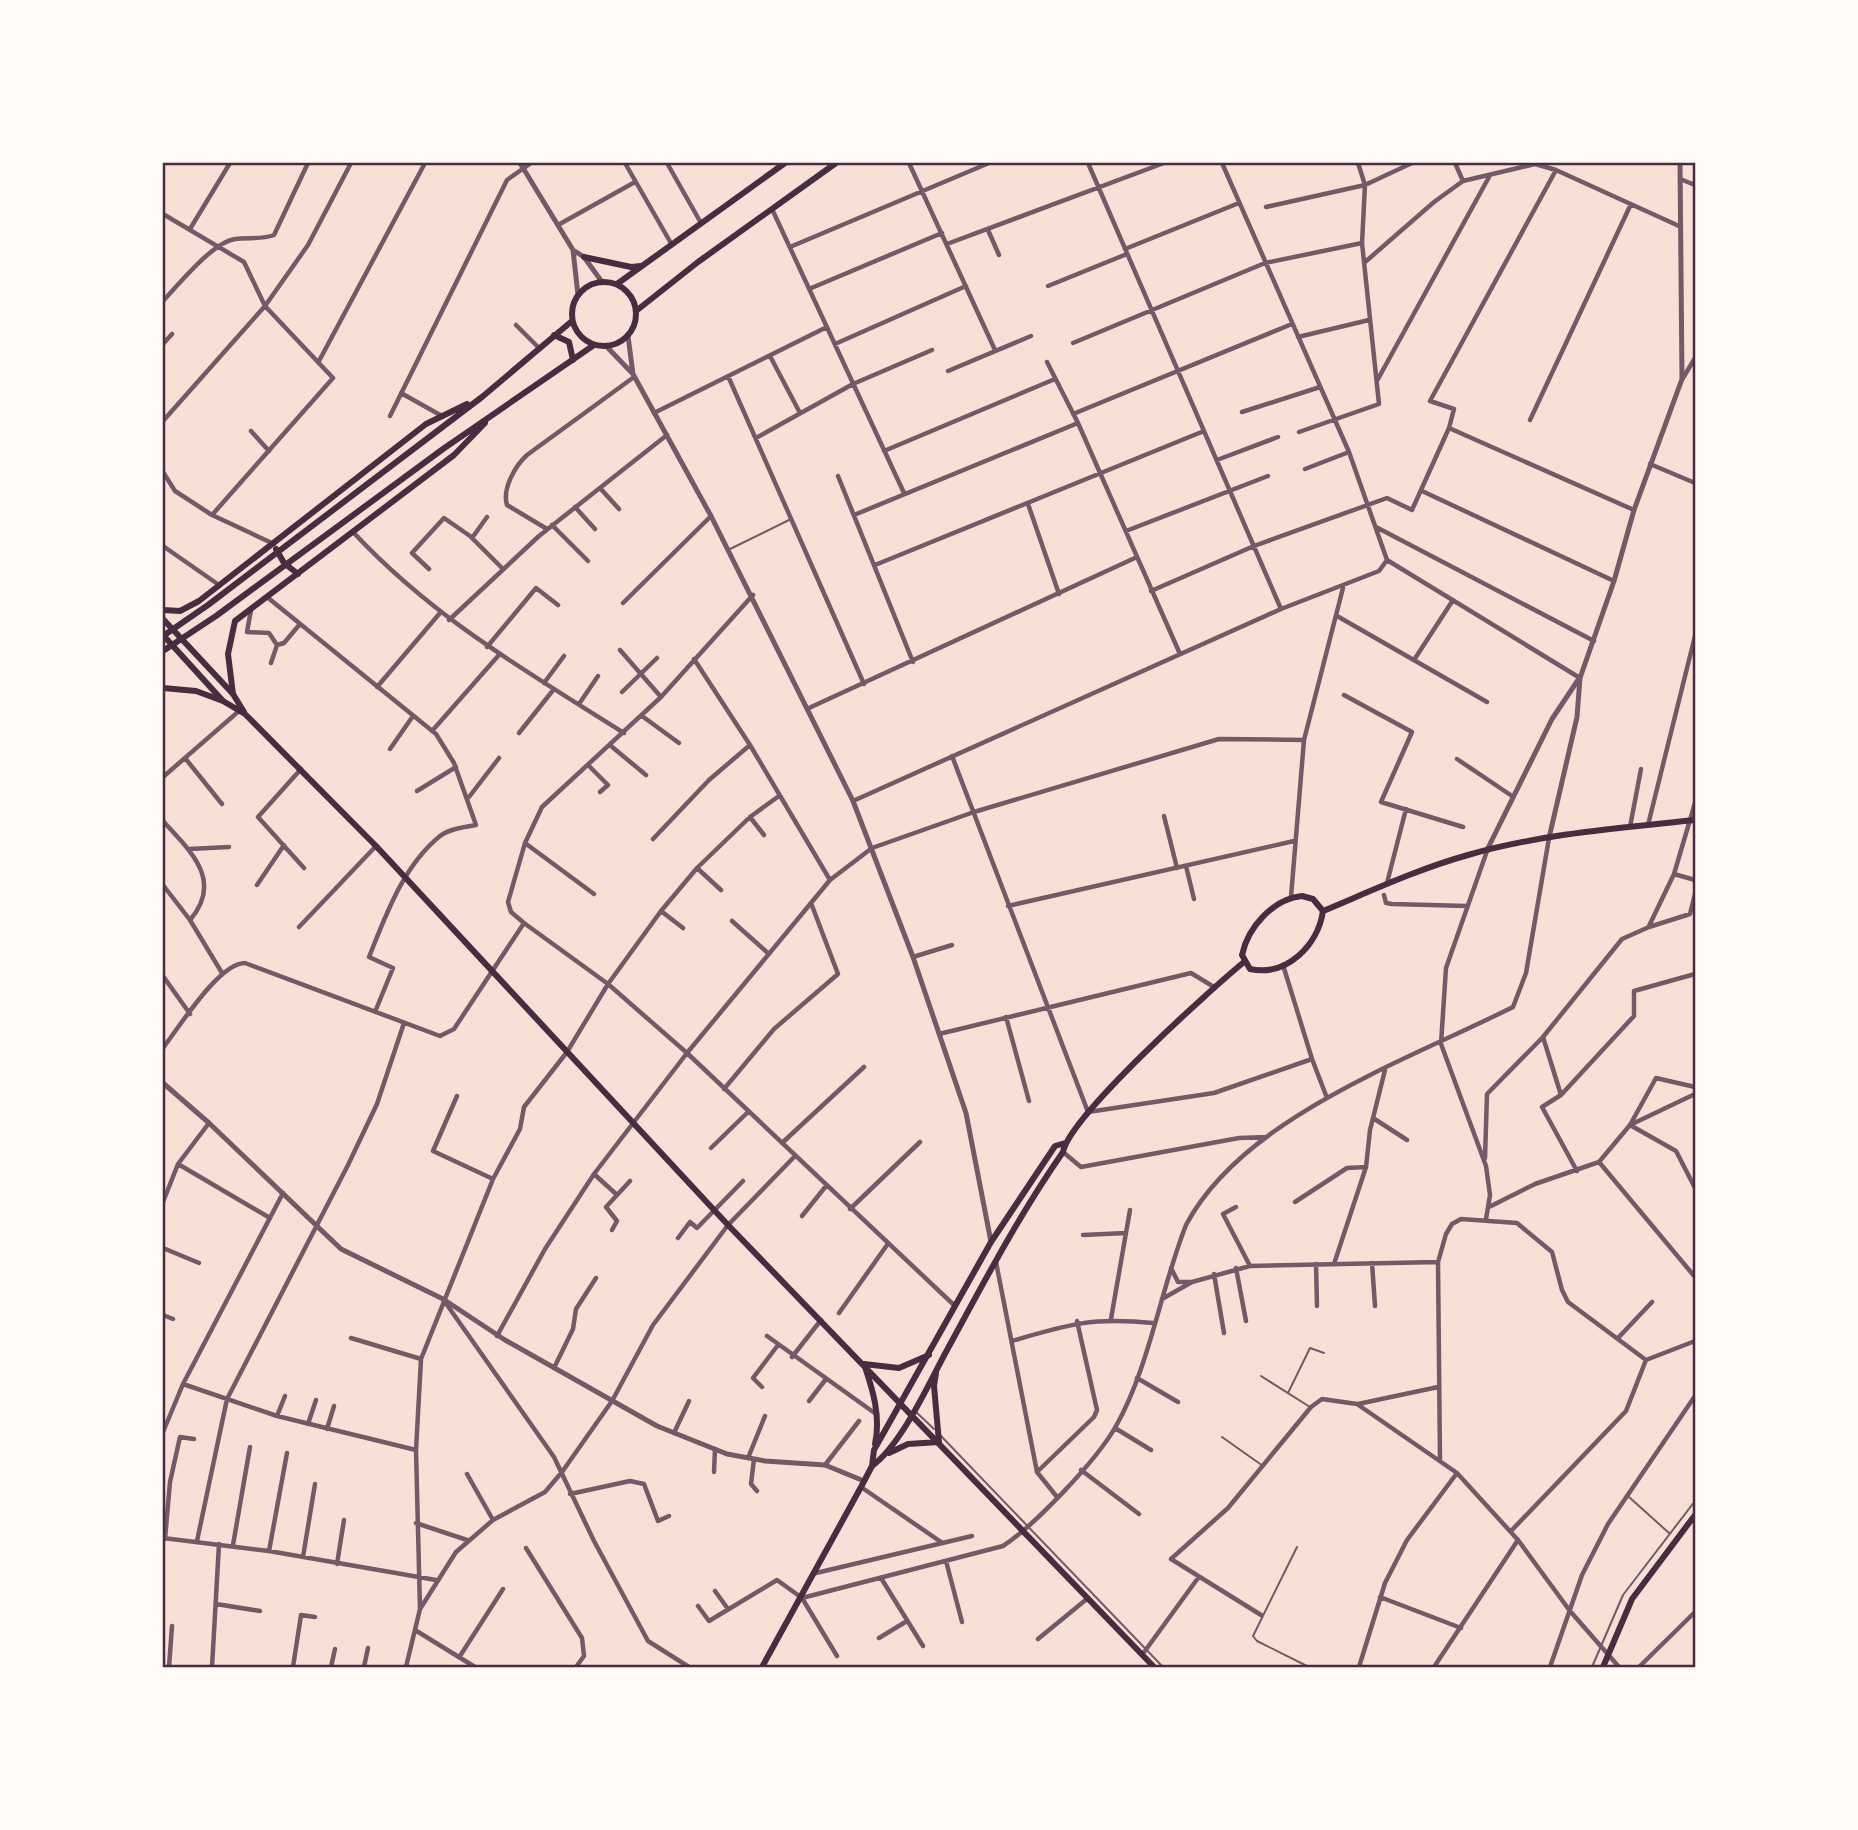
<svg xmlns="http://www.w3.org/2000/svg" width="1858" height="1830" viewBox="0 0 1858 1830" font-family="'Exo 2',sans-serif">
<style>
.lines{fill:none;stroke-linecap:round;stroke-linejoin:round}
.service{stroke:#755966;stroke-width:2}
.minor{stroke:#755966;stroke-width:4.5}
.tertiary{stroke:#755966;stroke-width:5}
.secondary{stroke:#4a2c40;stroke-width:6}
.primary{stroke:#4a2c40;stroke-width:6}
.neatline{fill:none;stroke:#4a2c40;stroke-width:2.5}
</style>
<rect width="100%" height="100%" fill="#f7e1d7"/>
<g class="lines">
<!-- service -->
<path class="service" d="M730,549L791,519
M1261,1376L1310,1407
M1288,1393L1310,1348L1324,1353
M915,1411L934,1429
M941,1436L1163,1667
M1222,1437L1263,1466
M1629,1497L1669,1533
M1297,1547L1253,1636L1257,1641L1309,1667
M1592,1667L1623,1595L1695,1501"/>
<!-- minor -->
<path class="minor" d="M625,163L672,245
M667,163L701,223
M909,163L995,350
M1088,163L1281,609
M1222,163L1349,452L1387,560
M1455,163L1463,181
M1535,164L1556,170L1679,226
M1680,179L1695,185
M1266,207L1365,185L1412,163
M772,209L904,493
M163,214L244,262L265,306L333,378L212,515
M558,225L635,182
M190,229L230,163
M988,230L999,255
M947,244L1164,163
M790,247L989,163
M1125,249L1239,203
M1364,263L1434,202L1463,181L1535,164
M1048,286L1127,254
M809,289L942,233
M163,301C179,284 213,242 235,239C249,237 260,240 274,235L308,163
M516,325L539,348
M1298,337L1369,320
M1073,343L1265,263L1362,243
M163,344L172,334
M835,344L966,286
M770,356L800,413
M319,361L425,163
M1047,362L1078,423L1180,654
M948,371L1031,336
M728,376L864,684
M1683,378L1695,358
M1378,379L1489,177
M401,393L442,416
M1242,412L1320,387
M654,413L827,327
M1073,414L1292,324
M390,416L507,180L531,163
M1530,420L1631,204
M163,421L265,306L308,245L351,163
M1449,428L1634,510
M251,431L269,451
M1299,432L1379,404L1362,243L1365,185L1358,163
M756,438L853,384L932,350
M884,451L1055,379
M1217,460L1278,437
M1650,464L1695,483
M1305,469L1349,452
M163,472L175,491L212,515L274,544
M838,476L913,662
M600,488L619,509
M1422,491L1614,581
M1028,504L1059,594
M575,507L595,529
M854,515L1078,423
M552,525L588,561
M1376,527L1594,641
M547,529L507,505C502,489 515,466 527,455L634,377
M1126,531L1268,476
M353,532C433,618 526,671 624,733
M472,538L487,517
M163,546L219,585
M1387,560L1580,678
M875,565L1204,431
M429,569L412,553L444,518L470,536L502,568
M1151,591L1254,546L1387,498L1412,510L1449,428L1454,409L1430,401L1556,170
M267,597L436,734L454,763L476,825C464,827 449,829 440,836C403,866 386,915 369,957L393,968L375,1012
M623,603L711,516
M251,610L247,632L269,633L277,645
M1337,616L1487,702
M449,620L539,536L667,435
M487,647L536,588L558,605
M620,650L661,697
M694,659L750,745L830,880
M1414,660L1453,600
M271,663L277,645L284,643L300,624
M544,683L564,656
M377,687L440,613
M622,692L657,658
M1344,695L1412,732L1381,802L1463,827
M579,704L598,676
M809,708L1137,557
M642,716L679,743
M432,731L498,656
M519,733L554,689
M611,746L646,775
M390,749L413,716
M952,756L1088,1112L1214,1093L1312,1059
M185,758L222,804
M1457,759L1512,796
M589,766L608,785L600,792
M301,769L258,817L304,868
M163,777L239,711
M417,791L456,767
M469,797L499,758
M853,801L1281,609L1379,571L1387,560
M1164,816L1177,868
M750,817L764,835
M163,821C190,851 224,880 190,920L222,973
M1648,825L1695,636
M1630,827L1641,769
M653,839L709,780L750,745
M525,843L594,894
M189,849L229,847
M1186,866L1194,899
M697,868L721,890
M1674,874L1695,880
M1387,883L1406,809
M163,885L190,920
M257,885L284,845
M1384,895L1386,903L1392,904L1467,906
M1291,897L1304,740L1343,588
M1008,906L1294,841
M661,911L683,928
M732,921L769,954
M524,923L608,984L687,1053L955,1306
M1649,926L1674,874L1695,803
M299,927L376,846
M913,957L952,945
M1283,965L1312,1059L1327,1098
M163,976L190,1014
M1006,1017L1029,1101
M939,1034L1191,973L1214,987
M1543,1037L1561,1095
M163,1048C180,1026 219,963 245,963L440,1036L454,1029L524,923L511,912L508,902L525,843L542,807L661,697L753,595
M724,1089L774,1029L838,974L811,903
M457,1096L433,1151L493,1179
M1373,1118L1407,1140
M1630,1125L1676,1151L1695,1188
M1630,1125L1695,1094
M782,1143L864,1067
M711,1148L748,1112
M1063,1152L1081,1167L1239,1138L1267,1137
M1485,1158L1487,1094L1543,1037L1622,939L1649,927L1690,914L1695,894
M1599,1162L1695,1277
M178,1164L270,1218
M1577,1171L1542,1107L1561,1095L1634,1016V991L1695,974
M594,1174L616,1194
M163,1202L178,1164L209,1123
M1295,1202L1347,1168L1366,1167
M1236,1207L1223,1214L1250,1266
M1489,1207L1535,1184L1599,1162L1630,1125L1656,1078L1695,1087
M850,1209L920,1142
M802,1216L826,1186
M1486,1219L1490,1195L1486,1166L1441,1044L1446,968L1487,851
M612,1230L617,1221L606,1207L630,1181
M1083,1235L1126,1233
M678,1238L690,1222L697,1228L743,1181
M163,1248L199,1263
M996,1262L1037,1472L1057,1497
M1372,1263L1375,1306
M1316,1264L1317,1306
M1334,1264L1366,1167L1370,1130L1385,1070
M1171,1268L1178,1282H1192
M1236,1268L1246,1321
M1214,1274L1224,1333
M1162,1299L1192,1282L1250,1266L1438,1262
M445,1302L554,1457L594,1541L648,1641L689,1667
M839,1313L887,1245
M163,1315L173,1319
M1111,1319L1130,1210
M497,1336L545,1249L594,1174L687,1053L830,880L872,848L974,812L1219,739L1304,740
M767,1336L876,1414
M1619,1337L1652,1302
M351,1338L421,1359
M1012,1341C1069,1324 1093,1317 1153,1323
M792,1357L821,1320
M1646,1360L1695,1341
M554,1368L573,1329L576,1309L596,1278
M1137,1378L1178,1402
M183,1384L277,1416L416,1450
M762,1387L753,1378L778,1345
M809,1401L826,1379
M1358,1404L1438,1387
M277,1416L285,1396
M308,1424L316,1400
M1115,1428L1151,1450
M327,1429L334,1406
M163,1432L183,1384L283,1193
M674,1433L689,1401
M748,1458L765,1416
M754,1459L751,1484L757,1491
M1440,1461L1438,1262L1446,1234L1452,1224L1461,1219L1517,1223L1552,1252L1562,1290L1568,1302L1646,1360
M825,1465L859,1421
M1081,1470L1139,1514
M714,1472L715,1449
M1037,1472L1094,1417L1097,1410L1077,1321
M467,1474L493,1520
M861,1487L941,1542
M570,1494L630,1481L644,1484L658,1521L669,1516
M416,1523L467,1540
M1511,1531L1626,1411L1646,1360
M163,1538L269,1551L436,1580
M165,1539L170,1482L180,1437L194,1439
M197,1541L227,1399L348,1165L377,1104L404,1023
M233,1545L250,1447
M526,1548L582,1638L584,1656L576,1667
M269,1551L287,1453
M303,1557L315,1484
M946,1561L962,1622
M337,1564L344,1520
M816,1573L972,1536
M881,1578L923,1646
M715,1591L728,1609
M1380,1597L1461,1628
M802,1598L1003,1546C1035,1525 1097,1460 1116,1426C1149,1368 1161,1288 1186,1225C1243,1117 1408,1060 1513,1007L1526,973L1549,838
M216,1604L260,1611
M698,1606L709,1621L777,1580L802,1598L837,1656
M420,1609L416,1450L421,1359L493,1179L520,1129L524,1107L567,1052L608,984L661,911L697,868L750,817L779,796
M1261,1615L1171,1559L1228,1508L1311,1407L1322,1399L1357,1404L1457,1473L1518,1540L1570,1611L1619,1667
M415,1630L475,1667
M879,1638L907,1621
M1038,1639L1088,1598
M1142,1655L1198,1578
M460,1656L503,1589
M169,1667L172,1626
M212,1667L219,1544
M293,1667L301,1615L315,1617
M331,1667L335,1649
M364,1667L368,1648
M406,1667L420,1609L456,1552L493,1520L545,1492L562,1472L612,1401L653,1325L728,1225L795,1156
M1359,1667L1385,1583L1407,1540L1457,1473
M1434,1667L1518,1540
M1550,1667L1582,1575L1608,1524L1695,1396
M1639,1667L1695,1612"/>
<!-- tertiary -->
<path class="tertiary" d="M520,163L573,250L584,257L602,282
M573,250L578,295
M628,336L633,374
M606,346L633,374L711,516L853,801L913,957L966,1113L991,1242
M1549,838L1577,717L1580,678L1614,581L1634,510L1682,379L1680,163
M1487,850L1552,719L1578,680
M163,1083L209,1123L341,1249L443,1299L505,1340L657,1426L727,1454L765,1461L825,1465L864,1481"/>
<!-- secondary -->
<path class="secondary" d="M163,619L233,694L244,712
M163,635L223,701L245,714L376,846L728,1225L1154,1667
M1302,896L1313,899L1323,911C1318,945 1287,977 1250,969L1242,955C1248,927 1273,899 1302,896Z
M1323,911C1371,891 1418,869 1468,855C1540,834 1620,828 1695,820
M875,1444C881,1417 873,1390 864,1364L899,1368L929,1355
M889,1453L908,1444L939,1442L934,1386L936,1373
M872,1466C902,1444 929,1383 947,1350C984,1282 1019,1215 1063,1152C1069,1117 1211,989 1244,962
M762,1667L861,1487L872,1466L874,1450L991,1242L1055,1146L1065,1143
M1603,1667L1632,1599L1695,1515"/>
<!-- primary -->
<path class="primary" d="M584,257L631,267L641,266
M572 314a32 32 0 1 1 64 0a32 32 0 1 1-64 0Z
M617,284L785,163
M636,311L698,262L836,163
M554,335L569,342L573,360
M276,549L284,563L298,574
M163,610L180,611L199,601L426,424L467,404
M163,636L208,605L482,397L572,321
M163,651L216,616L443,449L594,345
M163,688L196,691L223,701
M233,694L228,654L235,621L454,455L485,423"/>
</g>
<!-- border -->
<rect width="1858" height="1830" fill="none" stroke="#fffaf5" stroke-width="329"/>
<rect x="164" y="164" width="1530" height="1502" class="neatline"/>
</svg>
